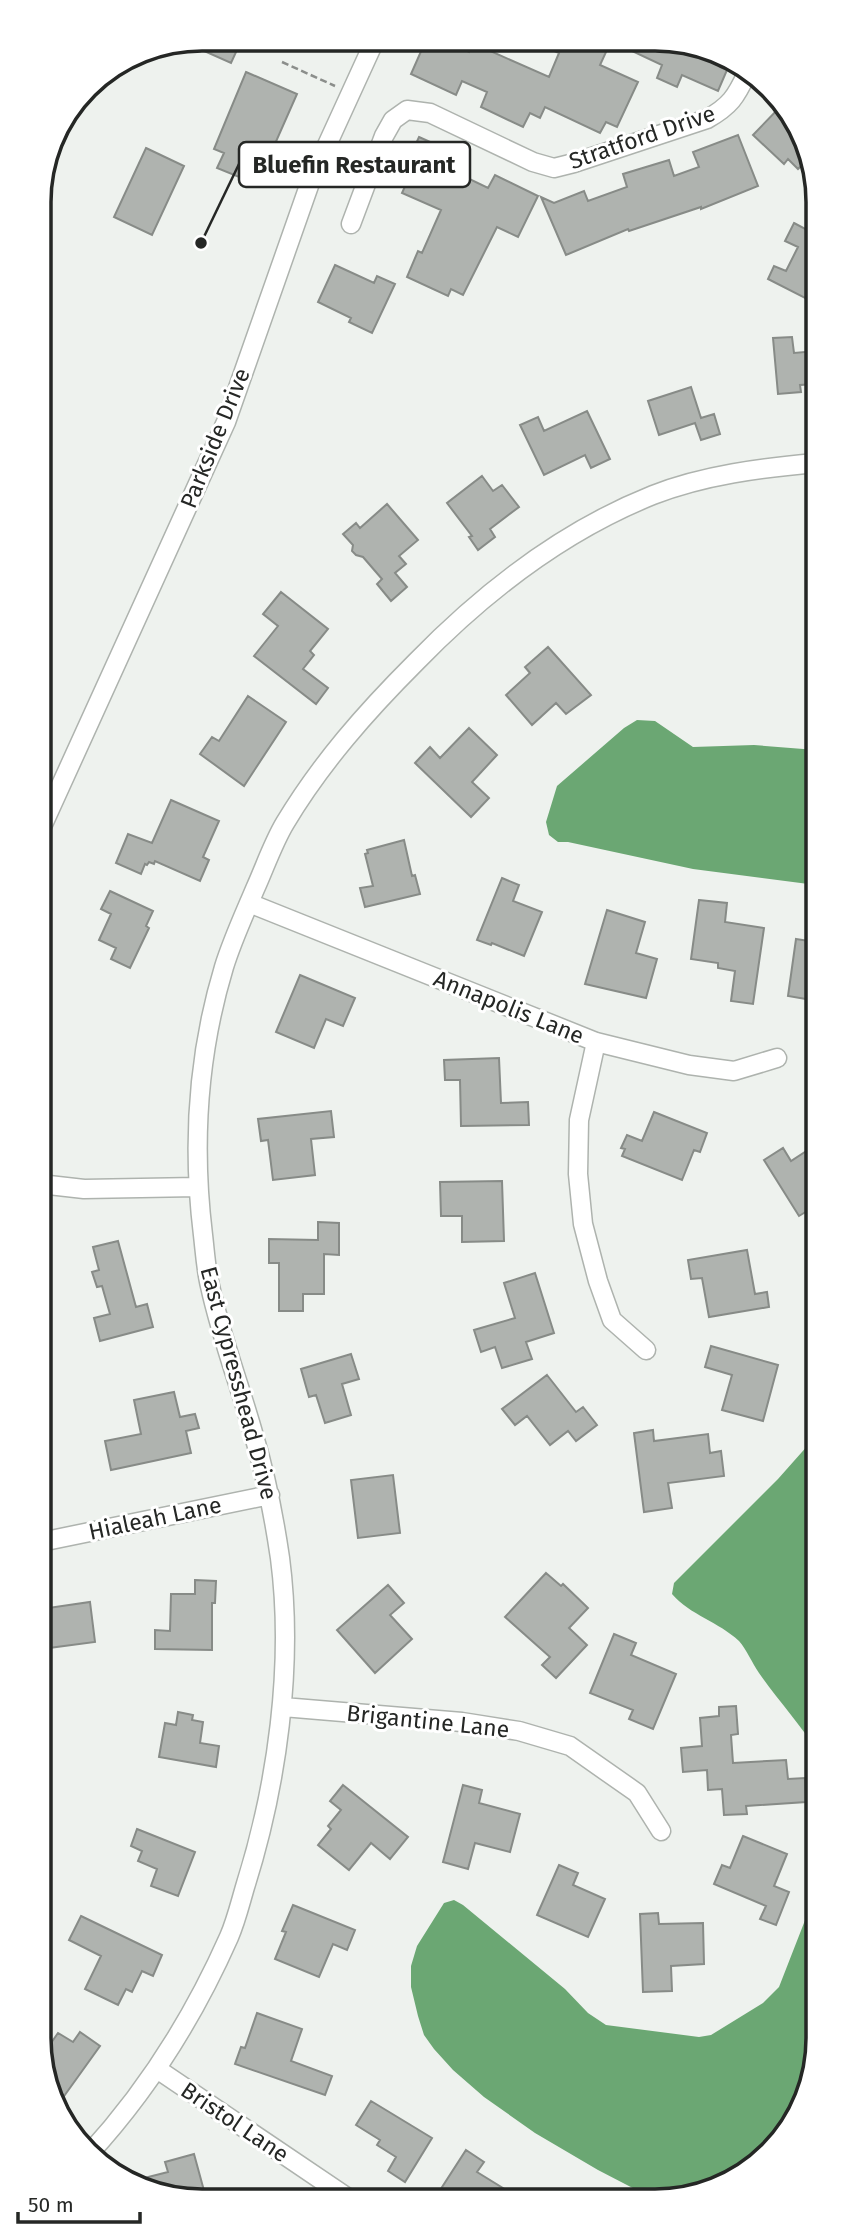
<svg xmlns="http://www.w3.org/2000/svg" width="857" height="2240" viewBox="0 0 857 2240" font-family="'Fira Sans',sans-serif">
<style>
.water{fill:#6ba773}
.building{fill:#afb3af;stroke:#878b87;stroke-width:2}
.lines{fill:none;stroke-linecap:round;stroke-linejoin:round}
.minor-casing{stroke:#aeb3ae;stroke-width:21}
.path{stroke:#8b8e8b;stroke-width:2.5;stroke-dasharray:7 3.5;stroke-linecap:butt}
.minor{stroke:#fff;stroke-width:18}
.labels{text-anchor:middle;stroke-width:6;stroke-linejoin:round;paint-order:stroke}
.street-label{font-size:23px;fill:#252725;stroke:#fff}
.rim{fill:none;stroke:#252725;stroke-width:3.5}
.leader{fill:none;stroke:#252725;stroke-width:2.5}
.callout-dot{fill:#252725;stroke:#fff;stroke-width:2.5}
.callout{fill:#fff;stroke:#252725;stroke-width:2.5}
.callout-label{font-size:24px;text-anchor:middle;font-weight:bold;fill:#252725}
</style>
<rect width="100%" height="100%" fill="#eef2ee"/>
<!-- water -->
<path class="water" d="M637,720L655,721L693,747L754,745L816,750V885L693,869L568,842H558L549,835L546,822L557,786L624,728Z
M817,1435L818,1752C800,1724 778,1700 759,1673C752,1663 747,1650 739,1641C719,1622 690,1615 672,1594L674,1583L778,1479Z
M818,1887V2048L778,2146L687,2198H652L598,2170L535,2133L484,2097L453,2070L434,2049L424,2035L418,2016L411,1987V1966L417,1946L444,1903L454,1900L463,1905L565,1989L588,2013L606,2025L699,2037L711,2035L763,2003L779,1987Z"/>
<!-- building -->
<path class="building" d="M202,38L237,39H242L231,63L184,42Z
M426,40H442L469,52L474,40H493L488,50L549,77L559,53L531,41L687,42L723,61L720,67L727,70L718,91L682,75L677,87L657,78L662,65L611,41L600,65L638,82L617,127L606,122L600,133L545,107L540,118L530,113L523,127L481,107L487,92L462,81L456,95L411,74Z
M246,72L297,94L267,162L258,158L249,181L217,168L224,153L214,149Z
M781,106L809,158L798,169L788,159L784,164L753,135Z
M738,135L758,186L701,209V207L629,231L628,229L566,255L541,197L554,203L584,191L588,201L627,187L623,174L669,160L674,176L699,167L693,152Z
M419,137L468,159L461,175L488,188L495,175L538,196L518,237L497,227L463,295L451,289L448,296L407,277L418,251L422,253L441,210L402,193L407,182L396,178L403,162L407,163Z
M146,148L184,166L152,235L114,217Z
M794,223L815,234V282L807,299L768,279L774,266L786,271L798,247L785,241Z
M335,265L374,283L377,276L395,284L372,333L349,322L351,318L318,302Z
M792,337L794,353L816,351V384L800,385L801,392L778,394L773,338Z
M691,387L701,418L714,414L720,434L701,440L695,423L659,435L648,401Z
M587,411L610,459L591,468L585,455L544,475L520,425L538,417L544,431Z
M482,476L493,491L502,485L519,507L490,529L495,537L478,550L469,537L472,536L447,503Z
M387,504L418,540L399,556L406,564L395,573L407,587L391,601L377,584L382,579L363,557L356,555L352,551L353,545L343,534L356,523L360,528Z
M281,592L328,629L310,651L314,655L303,669L328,688L316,704L254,656L278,626L263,614Z
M548,647L591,695L566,714L556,703L532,725L506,695L530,673L525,667Z
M248,696L286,722L244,786L200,754L212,737L219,741Z
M469,728L497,755L472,782L489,798L471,817L415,763L430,747L440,758Z
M171,800L219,821L203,857L209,860L200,881L155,861L154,864L149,862L147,865L145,864L141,874L116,863L128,834L152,843Z
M404,840L412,876L415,875L420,894L365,907L360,888L373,886L365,854L368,853L367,850Z
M502,878L519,885L513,901L542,912L524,956L492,943L491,945L477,940Z
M110,891L153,911L146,926L149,928L130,968L111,959L116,948L99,940L111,914L101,909Z
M699,900L727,903L725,922L764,928L753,1004L731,1001L735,971L718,968V963L691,959Z
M607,910L645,922L636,953L657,959L646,998L585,984Z
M796,939L816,942L817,989H814L812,1000L788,996Z
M300,975L355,998L343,1026L326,1019L314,1048L276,1032Z
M499,1058L501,1103L528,1102L529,1125L461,1126L460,1080H445L444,1060Z
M331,1111L334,1137L311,1139L315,1175L273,1180L268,1140L261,1141L258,1119Z
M654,1112L707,1133L700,1152L694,1150L682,1180L622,1156L625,1149L621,1148L627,1135L642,1141Z
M817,1144V1205L799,1216L764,1160L783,1148L791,1161Z
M502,1181L504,1241L462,1242V1216H441L440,1182Z
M318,1222L339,1223V1255L324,1254V1294H303V1311H279V1263H269V1239L318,1240Z
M118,1241L136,1307L147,1304L153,1327L100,1341L94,1318L110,1314L102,1286L97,1287L92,1272L99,1270L93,1247Z
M747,1250L755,1294L767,1292L769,1307L709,1317L702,1278L691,1279L688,1260Z
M535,1273L554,1333L526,1342L532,1359L502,1368L495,1347L481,1352L474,1330L515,1318L504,1283Z
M711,1346L778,1365L763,1421L722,1410L732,1375L705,1367Z
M351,1354L359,1379L342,1384L351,1415L325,1423L316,1395L309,1397L301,1369Z
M547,1375L576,1412L583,1407L597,1425L576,1441L568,1431L550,1445L527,1416L515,1425L502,1409Z
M174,1392L180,1417L195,1414L199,1428L186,1431L191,1453L111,1470L105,1441L141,1434L134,1400Z
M653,1430L654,1441L708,1434L710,1453L721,1451L724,1476L668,1483L672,1508L644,1512L634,1433Z
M393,1475L400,1533L358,1538L351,1480Z
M546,1573L561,1586L563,1584L588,1608L569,1628L587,1645L556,1678L542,1665L550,1657L505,1617Z
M195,1580L216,1581L215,1603H212V1650L155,1649V1630L170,1631L171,1594H195Z
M388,1585L404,1603L390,1615L412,1639L375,1673L337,1630Z
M90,1602L95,1642L41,1649V1609Z
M614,1634L636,1643L631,1655L676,1674L653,1729L629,1719L633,1710L590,1693Z
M736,1706L738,1734L731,1735L733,1763L786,1760L788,1779L805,1778L806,1802L746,1806L747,1814L724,1815L722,1789L708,1790L707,1770L683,1772L681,1748L702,1746L700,1718L719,1716V1707Z
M178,1712L193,1715L192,1720L203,1722L200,1743L219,1746L216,1767L159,1757L165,1723L176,1725Z
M343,1785L408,1837L390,1859L371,1843L349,1870L318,1845L331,1829L328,1826L341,1810L330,1801Z
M463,1785L482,1790L479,1803L520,1814L510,1852L475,1843L468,1869L443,1862Z
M137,1829L195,1852L178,1896L151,1886L157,1869L138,1861L142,1851L131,1846Z
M743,1836L787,1854L774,1886L789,1892L776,1925L760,1919L766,1906L714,1884L722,1865L730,1868Z
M559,1865L578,1873L573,1885L605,1899L588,1937L537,1915Z
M293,1905L355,1930L347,1950L333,1944L319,1977L275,1959L286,1932L282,1931Z
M658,1913L659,1924L703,1923L704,1964L671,1966L672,1991L643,1992L640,1914Z
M81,1916L162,1955L153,1976L142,1971L132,1992L126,1989L118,2005L85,1989L101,1956L69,1940Z
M257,2013L302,2029L291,2061L332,2076L325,2095L235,2064L241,2047L245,2048Z
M80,2032L100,2046L62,2099L54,2094L42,2070V2056L58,2033L73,2042Z
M371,2101L432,2138L405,2182L388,2171L396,2157L377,2145L380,2140L356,2125Z
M466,2150L484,2162L477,2172L519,2198H435Z
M194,2154L206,2198H170L136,2180L168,2172L165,2162Z"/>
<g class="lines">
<!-- minor casing -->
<g class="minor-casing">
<path id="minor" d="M351,224L384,136L393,120L407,110L430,113L533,162L554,168L574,163L707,119C730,106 736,97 747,73
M40,831L226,422L311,180L375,40
M249,903L596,1042L689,1065L734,1071L777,1058
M596,1042L579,1120L578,1174L583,1224L598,1281L612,1320L646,1350
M40,1184L84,1189L197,1187
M41,1542L270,1495
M283,1707L462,1722L519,1731L570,1746L637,1793L661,1831
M157,2069L348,2198
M88,2155C147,2091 194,2016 229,1937C236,1921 240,1904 245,1887C277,1786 294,1665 280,1558C274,1517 266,1476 254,1436C240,1386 221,1337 210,1286C206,1270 205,1252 203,1235C192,1145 198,1053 224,967C232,941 244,915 255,889C265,867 273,843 285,823C321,763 366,712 416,662C483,593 563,531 653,495C704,475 761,468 816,463"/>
</g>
<!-- path -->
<path class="path" d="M282,62L335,86"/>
<!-- minor -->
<use href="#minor" class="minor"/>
</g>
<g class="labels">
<!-- street labels -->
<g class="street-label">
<text transform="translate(642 137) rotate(-19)" y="8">Stratford Drive</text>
<text transform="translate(215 438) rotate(-68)" y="8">Parkside Drive</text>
<text transform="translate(509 1007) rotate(22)" y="8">Annapolis Lane</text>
<text transform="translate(239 1383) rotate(75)" y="8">East Cypresshead Drive</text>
<text transform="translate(155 1518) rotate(-12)" y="8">Hialeah Lane</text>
<text transform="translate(428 1721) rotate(6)" y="8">Brigantine Lane</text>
<text transform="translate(235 2122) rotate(34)" y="8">Bristol Lane</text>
</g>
</g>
<!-- crop -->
<path d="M0 0H857V2240H0ZM202 51H655A151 151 0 0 1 806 202V2038A151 151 0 0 1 655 2189H202A151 151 0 0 1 51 2038V202A151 151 0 0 1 202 51Z" fill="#fff" fill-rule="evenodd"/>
<path class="rim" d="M202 51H655A151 151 0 0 1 806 202V2038A151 151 0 0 1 655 2189H202A151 151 0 0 1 51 2038V202A151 151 0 0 1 202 51Z"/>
<!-- callouts -->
<path class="leader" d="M201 243L239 164"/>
<circle class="callout-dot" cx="201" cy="243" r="7"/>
<rect class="callout" x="239" y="142" width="231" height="45" rx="7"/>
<g class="callout-label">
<text x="354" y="173">Bluefin Restaurant</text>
</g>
<!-- scale -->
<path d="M18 2212v10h122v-10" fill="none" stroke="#252725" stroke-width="3.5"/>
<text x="28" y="2212" font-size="21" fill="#252725" stroke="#ffffff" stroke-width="5" paint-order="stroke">50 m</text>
</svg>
